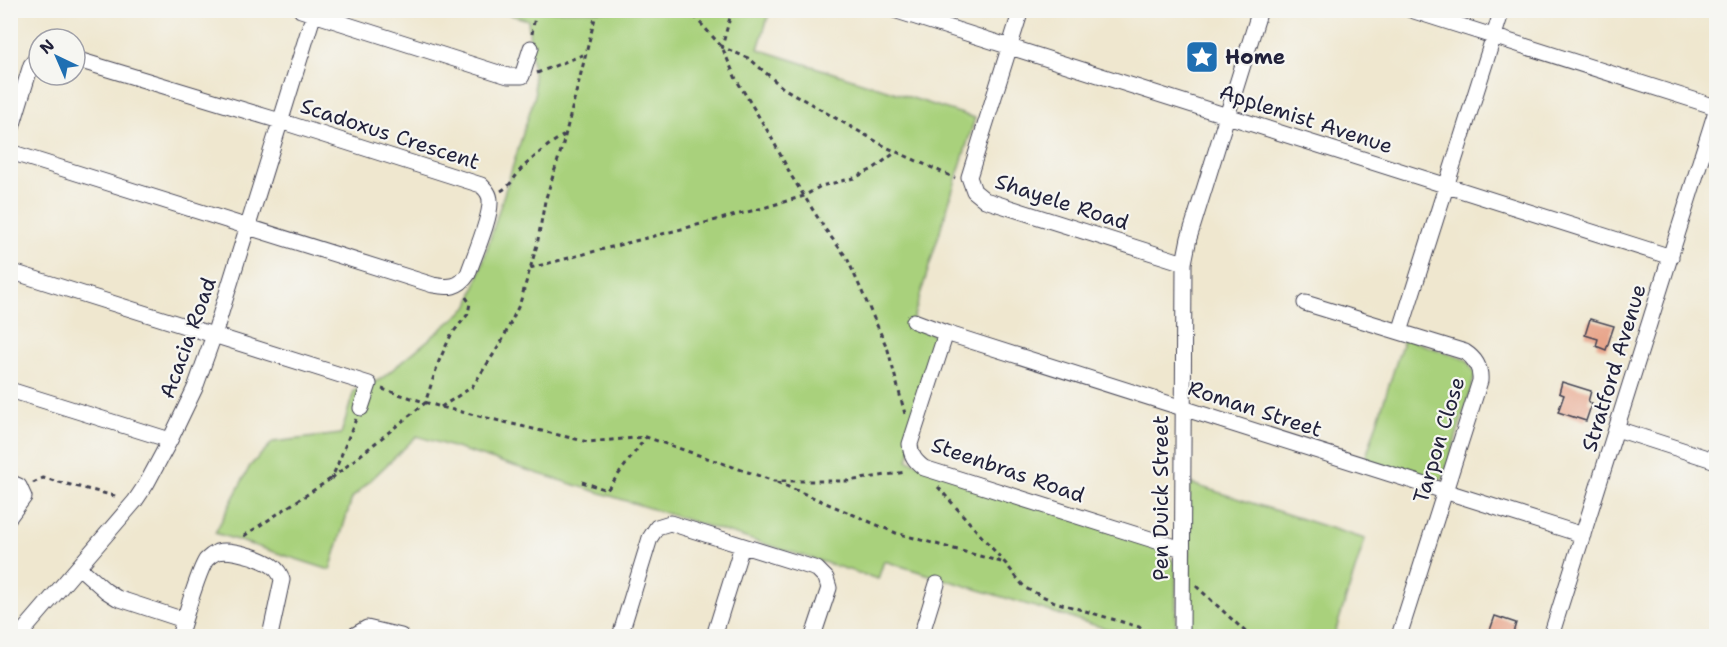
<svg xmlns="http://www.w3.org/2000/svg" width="1727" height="647" viewBox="0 0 1727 647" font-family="'Shantell Sans',sans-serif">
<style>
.green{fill:#a9d17c;stroke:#667a5c;stroke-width:1.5}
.building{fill:#e8a68c}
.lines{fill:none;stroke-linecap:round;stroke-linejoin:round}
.minor-casing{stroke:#414051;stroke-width:17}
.path{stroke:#414051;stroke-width:3;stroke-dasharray:4.5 4.5;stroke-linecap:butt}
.minor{stroke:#fff;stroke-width:15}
.labels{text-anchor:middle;stroke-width:4.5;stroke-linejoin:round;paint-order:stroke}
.poi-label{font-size:21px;font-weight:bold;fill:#22223b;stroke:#f6f6f2;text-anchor:start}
.street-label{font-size:21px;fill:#22223b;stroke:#f6f6f2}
</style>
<rect width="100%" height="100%" fill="#f6f6f2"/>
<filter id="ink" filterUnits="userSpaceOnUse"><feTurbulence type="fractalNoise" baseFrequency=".0167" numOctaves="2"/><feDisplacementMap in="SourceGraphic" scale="12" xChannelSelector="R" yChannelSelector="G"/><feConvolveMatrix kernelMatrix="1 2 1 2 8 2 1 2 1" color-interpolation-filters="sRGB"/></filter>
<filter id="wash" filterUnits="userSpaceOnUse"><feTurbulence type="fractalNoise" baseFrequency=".008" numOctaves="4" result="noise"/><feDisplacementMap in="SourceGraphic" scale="24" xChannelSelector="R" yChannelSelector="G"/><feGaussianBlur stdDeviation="1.35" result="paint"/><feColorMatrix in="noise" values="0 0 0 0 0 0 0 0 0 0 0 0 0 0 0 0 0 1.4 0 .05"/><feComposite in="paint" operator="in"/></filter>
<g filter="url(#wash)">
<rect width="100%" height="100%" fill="#efe7cf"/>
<!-- green -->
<path class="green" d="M498,11H770L758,49L975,118L912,322L933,335L936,345L908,460L1163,549L1176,565V636H1130L884,561L878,579L417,436L352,498L330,570L215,533L250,466L273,442L341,434L354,391L381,379L469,306L535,95L528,20Z
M1404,338L1467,360L1475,375L1444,477L1436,481L1365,460Z
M1189,483L1365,539L1334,636H1189Z"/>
<g id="blocks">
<!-- building -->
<path class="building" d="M1590,319L1614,326L1606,350L1596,346L1598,339L1585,335Z
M1562,382L1591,391L1588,402L1592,403L1586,421L1558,412L1564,395L1559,393Z
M1495,616L1516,623L1512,636H1488Z"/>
</g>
</g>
<g filter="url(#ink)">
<use href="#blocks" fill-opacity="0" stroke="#414051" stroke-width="1.5"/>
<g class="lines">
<!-- minor casing -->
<g class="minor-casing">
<path id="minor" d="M301,10L508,76H522L531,48
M894,10L1671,257
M1021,10L969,177L974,191L985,200L1184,263
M1411,10L1716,107
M10,134L31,65L39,55
M10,152L433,285C449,288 459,288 468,274C474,256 491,218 490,201C490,194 486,190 481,185L280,121L75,59
M10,271L369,384L361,408
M1305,303L1465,352C1476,359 1481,368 1480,381L1399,636
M914,321L946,333L1583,535
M1400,332L1502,10
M946,333L910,444C911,456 915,461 924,468L1182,549
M10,390L170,440
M1617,429L1716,461
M10,482L19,486L24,497L10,516
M79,567L106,591L117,598L184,620
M19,636L135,501L147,483L170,440L195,388L214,335L315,10
M179,636C186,617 196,576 206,560C209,557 213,554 217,552C228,549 244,554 254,557C267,562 279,567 282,580L270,636
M353,636L367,628L401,636
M620,636L650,538L657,527L670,523L817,569L826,578L829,588L813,636
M714,636L742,546
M921,636L937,584
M1182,636L1184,263L1189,238L1260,10
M1551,636L1716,111"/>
</g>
<!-- path -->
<path class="path" d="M684,10L694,16L723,10
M732,10L722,47L750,59L783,88L888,148L955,178
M694,16L722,47L736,79L770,135L792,177L825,229L847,258L888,350L905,414
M532,34L536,10
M537,73L585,54
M501,191C514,183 514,176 523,167C536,156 550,142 565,135
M530,268L763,208L804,196L821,186L854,178L873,169L896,152
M382,389L441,407L588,442L646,437L774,481H848L906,472
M441,407L472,387L501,343L520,303L537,245L545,201L563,144L597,10
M356,419L332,478L425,403L439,361L451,335L468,314L470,303L465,296
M582,482L607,490L646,437
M777,482L896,533L1005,563
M33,483L43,478L119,497
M938,487L1006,564L1025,588L1055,602L1139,627L1152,636
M244,536L332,478
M1196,586L1250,636"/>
<!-- minor -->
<use href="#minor" class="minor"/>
</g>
</g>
<!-- icons -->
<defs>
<g id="sight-square" transform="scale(1.725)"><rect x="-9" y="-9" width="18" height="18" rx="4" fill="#1f6fb2" stroke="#f6f6f2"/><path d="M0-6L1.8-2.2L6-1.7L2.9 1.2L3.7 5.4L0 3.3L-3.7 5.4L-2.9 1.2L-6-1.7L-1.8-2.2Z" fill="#fff"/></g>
</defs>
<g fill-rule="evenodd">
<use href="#sight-square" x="1202" y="57"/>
</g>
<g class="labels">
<!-- poi labels -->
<g class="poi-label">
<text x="1225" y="64">Home</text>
</g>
<!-- street labels -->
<g class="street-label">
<text transform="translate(1306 119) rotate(18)" y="7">Applemist Avenue</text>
<text transform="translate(390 134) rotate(18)" y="7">Scadoxus Crescent</text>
<text transform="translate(1062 202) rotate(18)" y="7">Shayele Road</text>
<text transform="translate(188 338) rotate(-70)" y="7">Acacia Road</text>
<text transform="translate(1614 368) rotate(-73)" y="7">Stratford Avenue</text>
<text transform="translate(1255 409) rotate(18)" y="7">Roman Street</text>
<text transform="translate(1439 440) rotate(-73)" y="7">Tarpon Close</text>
<text transform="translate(1008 470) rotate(19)" y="7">Steenbras Road</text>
<text transform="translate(1161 498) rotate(-90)" y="7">Pen Duick Street</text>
</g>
</g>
<!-- margin -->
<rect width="1727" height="647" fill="none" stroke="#f6f6f2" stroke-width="36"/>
<!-- north arrow -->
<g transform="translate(57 57) rotate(316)"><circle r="28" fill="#f6f6f2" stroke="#a1a1a9" stroke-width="1.5"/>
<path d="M0-4.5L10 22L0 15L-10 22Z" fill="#1f6fb2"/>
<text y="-9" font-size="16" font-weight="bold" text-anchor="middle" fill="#22223b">N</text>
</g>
</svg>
